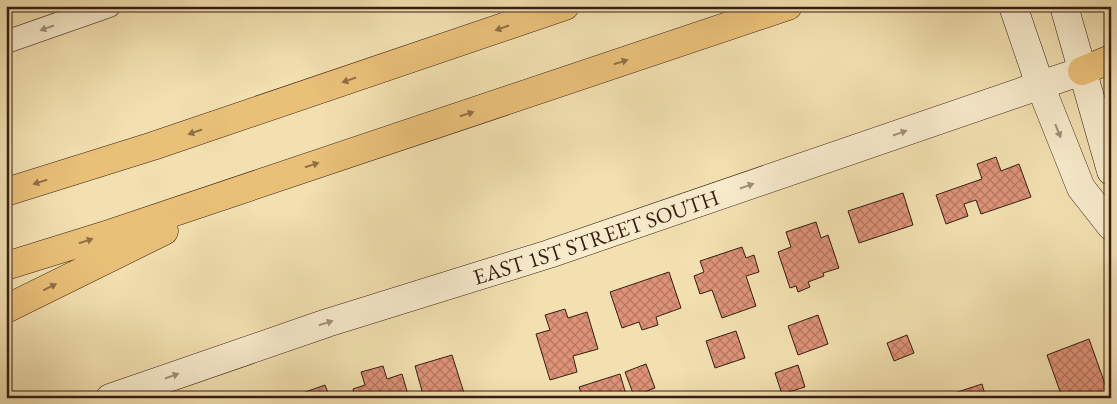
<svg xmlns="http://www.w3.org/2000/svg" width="1117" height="404" viewBox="0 0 1117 404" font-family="'EB Garamond',serif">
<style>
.building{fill:url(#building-cross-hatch);stroke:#371d13}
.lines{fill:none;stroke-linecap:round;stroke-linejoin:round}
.minor-casing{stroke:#664e3a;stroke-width:24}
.secondary-casing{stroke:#371d13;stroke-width:29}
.motorway-casing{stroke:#371d13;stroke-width:29}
.minor{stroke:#f7ebcc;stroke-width:22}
.secondary{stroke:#f7ebcc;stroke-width:28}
.motorway{stroke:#e9c078;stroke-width:28}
.oneway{fill:#a18e79}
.oneway2{fill:#906e46}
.labels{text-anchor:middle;stroke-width:4;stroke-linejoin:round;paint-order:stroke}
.street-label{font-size:22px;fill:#371d13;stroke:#f7ebcc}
</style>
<defs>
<pattern id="building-cross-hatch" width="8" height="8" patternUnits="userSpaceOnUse" patternTransform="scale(1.25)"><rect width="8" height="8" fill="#de9378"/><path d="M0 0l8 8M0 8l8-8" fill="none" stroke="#b57761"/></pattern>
</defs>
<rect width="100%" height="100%" fill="#f2e0b0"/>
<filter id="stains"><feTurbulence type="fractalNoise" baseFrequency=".004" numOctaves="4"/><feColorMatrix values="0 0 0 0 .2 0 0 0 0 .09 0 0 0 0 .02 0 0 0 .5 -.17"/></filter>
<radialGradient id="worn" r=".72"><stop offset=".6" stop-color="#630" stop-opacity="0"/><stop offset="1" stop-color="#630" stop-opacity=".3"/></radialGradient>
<!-- building -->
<path class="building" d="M996,157L1001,171L1019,164L1031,197L981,214L976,200L964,204L968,216L946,224L936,195L982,179L977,164Z
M903,193L913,225L859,243L848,211Z
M816,222L821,238L828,235L839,268L823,273L824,276L808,282L810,287L798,292L796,286L790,288L778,252L791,247L786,232Z
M742,247L746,258L754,255L759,272L746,276L756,306L722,318L712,290L700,294L694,276L704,272L700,261Z
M669,272L681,308L656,317L658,325L642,330L639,322L622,328L610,292Z
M565,309L568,318L587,312L598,349L573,356L577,372L550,380L536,334L550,330L545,315Z
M818,315L828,344L798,355L788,326Z
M736,331L745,358L715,368L706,341Z
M907,335L914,353L894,361L887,343Z
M1089,339L1110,398H1051L1061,394L1047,355Z
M452,355L464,393L449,398H424L415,366Z
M646,364L655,388L634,396L625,372Z
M798,365L805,387L782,394L775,373Z
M383,366L387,379L402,374L409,398H355L353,389L365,385L361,372Z
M620,374L627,398H583L579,387Z
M982,384L986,398H946L945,396Z
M325,385L330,398H291V397Z"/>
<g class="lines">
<!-- minor casing -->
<g class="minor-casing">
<path id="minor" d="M6,42L109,6"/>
</g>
<!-- secondary casing -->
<g class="secondary-casing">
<g id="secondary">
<path d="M1013,6L1040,85L1081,188L1111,226"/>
<path d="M1064,6L1111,171"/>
<path id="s1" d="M110,398L327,323L549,254L1082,71"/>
</g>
</g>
<!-- motorway casing -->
<g class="motorway-casing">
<path id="motorway" d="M1082,71L1111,59
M6,192L153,146L565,6
M6,266L112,233L788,6
M6,309L164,231"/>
</g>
<!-- minor -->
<use href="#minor" class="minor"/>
<!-- secondary -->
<use href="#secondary" class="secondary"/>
<!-- motorway -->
<use href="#motorway" class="motorway"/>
</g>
<!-- one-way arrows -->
<defs><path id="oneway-solid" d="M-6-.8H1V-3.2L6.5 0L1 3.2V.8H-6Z" transform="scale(1.25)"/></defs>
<g class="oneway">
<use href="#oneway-solid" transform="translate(47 28) rotate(161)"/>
<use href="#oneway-solid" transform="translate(1058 131) rotate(68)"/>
<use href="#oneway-solid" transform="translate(900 133) rotate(-19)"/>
<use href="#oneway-solid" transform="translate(747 186) rotate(-19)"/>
<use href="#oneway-solid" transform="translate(326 323) rotate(-18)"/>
<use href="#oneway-solid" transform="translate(172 376) rotate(-19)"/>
</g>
<g class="oneway2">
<use href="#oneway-solid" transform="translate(502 28) rotate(161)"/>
<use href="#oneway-solid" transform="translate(621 62) rotate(-18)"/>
<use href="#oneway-solid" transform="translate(349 80) rotate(161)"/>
<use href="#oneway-solid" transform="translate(467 114) rotate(-18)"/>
<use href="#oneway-solid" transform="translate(195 132) rotate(161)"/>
<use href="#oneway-solid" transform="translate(312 165) rotate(-18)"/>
<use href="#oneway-solid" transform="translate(40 182) rotate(163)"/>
<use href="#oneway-solid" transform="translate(86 241) rotate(-17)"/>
<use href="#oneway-solid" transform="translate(50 287) rotate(-26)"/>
</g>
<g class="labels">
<!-- street labels -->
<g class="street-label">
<text dy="8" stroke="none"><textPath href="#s1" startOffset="512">EAST 1ST STREET SOUTH</textPath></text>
</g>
</g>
<!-- margin -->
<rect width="1117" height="404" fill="none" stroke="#f2e0b0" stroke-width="25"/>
<rect x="8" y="8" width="1102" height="389" fill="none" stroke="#371d13" stroke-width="2.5"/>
<rect x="12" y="12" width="1092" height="379" fill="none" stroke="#371d13"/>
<rect width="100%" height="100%" filter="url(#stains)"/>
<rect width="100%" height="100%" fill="url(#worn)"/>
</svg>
